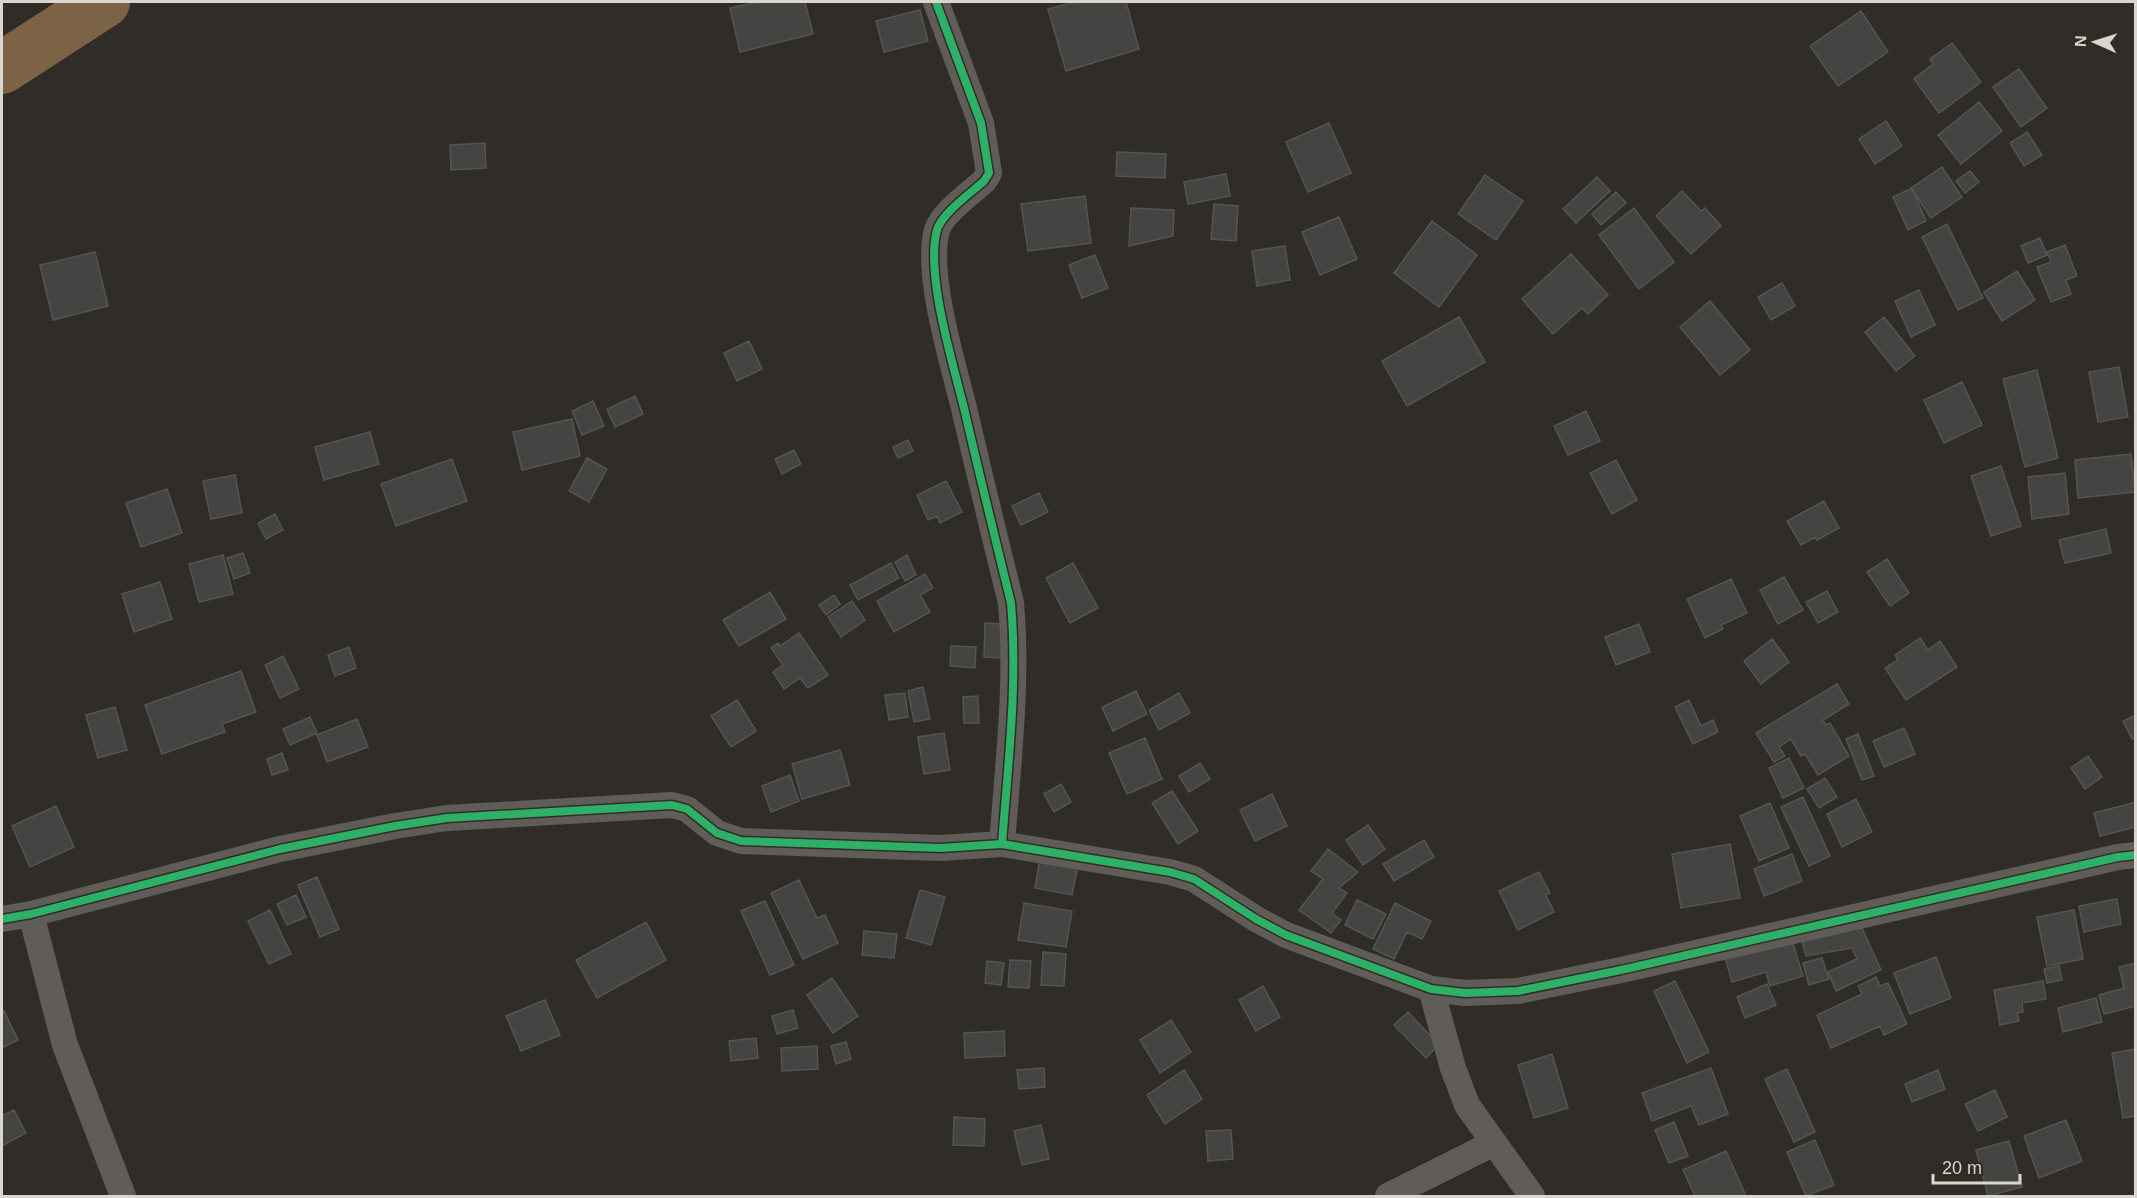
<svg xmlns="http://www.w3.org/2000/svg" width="2137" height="1198" viewBox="0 0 2137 1198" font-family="Helvetica,sans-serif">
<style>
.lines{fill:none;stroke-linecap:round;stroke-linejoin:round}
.river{stroke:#7d6345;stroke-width:52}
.building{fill:#444542;stroke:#545553;stroke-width:1.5}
.street{stroke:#605d59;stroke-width:26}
.cycleway-casing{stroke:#342c23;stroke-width:11}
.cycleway{stroke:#2db169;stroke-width:8}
</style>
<rect width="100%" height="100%" fill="#302c27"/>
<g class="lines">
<!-- river -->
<path class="river" d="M2,68L104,2"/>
</g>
<!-- building -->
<path class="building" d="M757,2H805L813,34L740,52L730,8Z
M1075,2H1126L1139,49L1066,71L1048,9Z
M920,10L928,41L884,52L876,21Z
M1861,11L1888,52L1838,86L1810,46Z
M1952,43L1981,82L1939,113L1914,79L1933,64L1930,59Z
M2019,69L2047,108L2021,127L1993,87Z
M1979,102L2002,131L1961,164L1938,135Z
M1886,121L1902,146L1875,164L1859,139Z
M1329,123L1351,173L1308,192L1286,142Z
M2027,132L2042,155L2024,166L2010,143Z
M485,143L486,168L451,170L450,145Z
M1117,152L1166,154L1165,178L1116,176Z
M1942,167L1962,197L1931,218L1911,188Z
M1970,171L1979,182L1965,193L1956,181Z
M1226,174L1230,196L1188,204L1184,182Z
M1485,175L1523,201L1496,240L1458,214Z
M1597,177L1610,191L1576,223L1563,209Z
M1912,188L1926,221L1908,230L1893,197Z
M1682,191L1701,211L1705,208L1721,226L1691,254L1656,216Z
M1616,192L1626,203L1601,225L1592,214Z
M1085,196L1091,243L1028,251L1021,204Z
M1214,204L1238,206L1236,241L1211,239Z
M1131,208L1174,210L1173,236L1129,246Z
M1634,208L1674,262L1639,289L1599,235Z
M1339,217L1357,259L1320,275L1302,232Z
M1432,221L1477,255L1439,307L1394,273Z
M1947,224L1983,298L1958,310L1922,237Z
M2040,238L2047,255L2028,263L2021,246Z
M2065,245L2077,276L2066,280L2071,294L2051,302L2037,267L2051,262L2047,252Z
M1285,246L1290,280L1257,286L1252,251Z
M95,252L108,306L53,320L40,265Z
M1571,254L1608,295L1588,314L1582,308L1553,334L1522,299Z
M1095,255L1108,288L1082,298L1069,265Z
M2017,271L2035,300L2002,321L1984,292Z
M1782,283L1795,306L1771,320L1758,297Z
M1919,290L1935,325L1911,337L1895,301Z
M1710,301L1750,350L1720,375L1680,327Z
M1459,317L1485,362L1407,406L1382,361Z
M1884,317L1915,356L1896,371L1865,332Z
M749,341L762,369L737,381L724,353Z
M2119,367L2128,417L2098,422L2089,372Z
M2037,370L2058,458L2025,467L2003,379Z
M1962,382L1982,425L1944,443L1924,400Z
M635,396L643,414L615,427L607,409Z
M593,401L604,426L582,435L572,411Z
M1586,411L1600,441L1568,455L1554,426Z
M572,419L580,456L522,470L513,432Z
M370,432L379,464L324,480L315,447Z
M908,440L913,451L898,458L893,447Z
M794,450L801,464L782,474L775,459Z
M2131,454L2135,492L2078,498L2075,460Z
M587,458L607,469L589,502L569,491Z
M452,459L467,501L396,526L381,484Z
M1616,460L1637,500L1612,514L1590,473Z
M2001,466L2021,526L1991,536L1971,476Z
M2065,473L2069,514L2032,519L2028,477Z
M235,475L242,513L211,519L203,481Z
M946,481L962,512L940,523L937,516L928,520L917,495Z
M167,489L182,533L141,547L126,503Z
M1039,493L1048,512L1021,525L1012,506Z
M1824,501L1839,528L1817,540L1815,537L1801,545L1787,521Z
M275,514L283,530L266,539L258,523Z
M2106,529L2111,553L2065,563L2059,540Z
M243,553L250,573L234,579L227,558Z
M223,555L233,594L199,602L189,564Z
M907,555L916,575L905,581L895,562Z
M1887,559L1909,593L1890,606L1867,572Z
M891,563L899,578L858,600L850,585Z
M1073,563L1098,608L1070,623L1046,578Z
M925,574L933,588L920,595L930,612L894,632L877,601Z
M1784,577L1803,610L1778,624L1760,590Z
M1731,579L1747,613L1721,625L1723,629L1705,638L1687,599Z
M160,582L172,619L134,632L122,594Z
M1827,591L1838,612L1818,623L1806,602Z
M770,592L786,619L739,646L723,620Z
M834,595L840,604L826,615L819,605Z
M852,601L865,620L841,637L828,617Z
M985,623L1002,624L1001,658L984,657Z
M1639,624L1650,652L1616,665L1605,637Z
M799,633L828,675L808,688L800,678L784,689L773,672L783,665L771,648L778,643L780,646Z
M1920,638L1928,650L1940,641L1957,667L1906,700L1885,668L1898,660L1895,655Z
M1772,639L1789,662L1761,684L1744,661Z
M951,646L976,647L975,668L950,666Z
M349,647L356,668L335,676L328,655Z
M283,656L299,689L280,698L265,665Z
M241,671L256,712L222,724L225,732L162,754L145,705Z
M1837,684L1849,704L1823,720L1826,725L1830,723L1849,756L1818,775L1805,754L1801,756L1791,739L1779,747L1785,756L1774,762L1756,733Z
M923,687L930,719L914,722L908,691Z
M1136,691L1147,714L1113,731L1102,707Z
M905,693L908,717L889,720L885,695Z
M1179,693L1190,713L1159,730L1149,710Z
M978,696L979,723H964L963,697Z
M737,700L756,731L731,747L711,716Z
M1689,700L1701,726L1713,720L1718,732L1693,744L1675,707Z
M115,707L127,750L98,758L86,715Z
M2136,715V738L2132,739L2123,721Z
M310,717L317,733L290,745L283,729Z
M357,719L368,747L327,762L317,735Z
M1904,728L1915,754L1884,767L1873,741Z
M944,733L950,770L924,774L918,737Z
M1858,734L1874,776L1862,780L1846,739Z
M1145,738L1162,779L1127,794L1109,753Z
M840,750L850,785L802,799L792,764Z
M282,753L288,770L272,775L267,759Z
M2088,756L2102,777L2085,789L2071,768Z
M1789,758L1804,788L1783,798L1769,768Z
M1200,763L1210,779L1189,792L1179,776Z
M790,775L799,801L771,812L762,786Z
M1825,778L1837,797L1819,808L1807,789Z
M1061,784L1071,802L1054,812L1044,794Z
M1172,791L1198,831L1178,844L1152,803Z
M1272,794L1287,826L1255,841L1240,810Z
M1803,797L1830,856L1809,866L1781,807Z
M1856,799L1872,832L1842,847L1827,814Z
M2136,802V827L2100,836L2094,813Z
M1770,803L1789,848L1759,861L1740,816Z
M56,806L74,847L30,867L12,826Z
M1368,825L1385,849L1363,865L1346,840Z
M1424,840L1434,857L1394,881L1383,864Z
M1730,844L1740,898L1681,908L1672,854Z
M1328,849L1358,872L1339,888L1347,893L1332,913L1341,920L1331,933L1299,910L1323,879L1311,871Z
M1792,854L1802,881L1764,896L1754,869Z
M1040,859L1078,866L1072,895L1035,888Z
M1539,872L1550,893L1546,895L1554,912L1518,930L1499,891Z
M317,877L339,929L320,937L298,885Z
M799,880L817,918L825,915L838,943L803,959L771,893Z
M920,890L945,897L931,945L906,938Z
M296,895L306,917L287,925L277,904Z
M2117,899L2121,924L2084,932L2079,906Z
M1357,900L1386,914L1373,939L1345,925Z
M765,901L794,965L770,975L741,911Z
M1024,903L1072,911L1066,947L1018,940Z
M1395,903L1431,921L1422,939L1407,932L1394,959L1373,949Z
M270,910L291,954L269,964L248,921Z
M2074,910L2083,959L2047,966L2037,917Z
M1857,917L1881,970L1836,991L1828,972L1857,959L1852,948L1806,956L1799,930Z
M646,922L666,960L597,998L576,960Z
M864,931L897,934L894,958L862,955Z
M1791,937L1803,976L1770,986L1766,972L1732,982L1725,957Z
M1043,952L1066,954L1064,986L1041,985Z
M1936,957L1951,998L1910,1014L1894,973Z
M1822,958L1829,979L1809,985L1803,963Z
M1010,960L1031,961L1029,988L1008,987Z
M987,961L1004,963L1001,985L985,983Z
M2136,963V1006L2104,1014L2099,995L2124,988L2119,967Z
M2059,966L2062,980L2047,983L2044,969Z
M1876,977L1880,986L1888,983L1907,1024L1884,1035L1880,1026L1831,1048L1817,1015L1862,994L1858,986Z
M832,978L858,1016L833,1033L807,995Z
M1675,981L1709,1052L1687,1063L1654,991Z
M2043,981L2046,999L2022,1003L2023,1012L2017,1013L2019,1021L2000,1025L1994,990Z
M1767,984L1776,1005L1745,1018L1737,997Z
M1263,986L1280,1017L1256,1031L1239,1000Z
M2096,998L2102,1022L2063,1032L2058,1008Z
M545,1000L560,1035L521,1051L506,1016Z
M793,1010L798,1028L777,1034L772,1016Z
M4,1011L18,1040L2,1048V1012Z
M1408,1012L1439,1045L1426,1058L1394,1025Z
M1171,1020L1191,1052L1160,1073L1140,1040Z
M1004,1031L1005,1056L965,1058L964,1033Z
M756,1038L758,1058L731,1061L729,1041Z
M846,1042L851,1059L836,1064L831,1046Z
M817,1046L818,1069L782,1071L781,1048Z
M2136,1049V1116L2123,1118L2112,1053Z
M1552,1054L1568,1108L1534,1118L1518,1065Z
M1044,1068L1045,1087L1019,1089L1017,1070Z
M1711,1068L1728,1114L1699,1125L1691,1106L1652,1121L1642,1093Z
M1787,1069L1815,1132L1794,1142L1765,1079Z
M1184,1070L1202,1099L1165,1124L1147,1095Z
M1938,1070L1945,1089L1912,1102L1905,1084Z
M1995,1090L2007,1117L1978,1131L1965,1104Z
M14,1110L26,1133L2,1146V1116Z
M954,1117L985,1119L984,1146L953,1145Z
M2066,1120L2082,1161L2039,1178L2024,1136Z
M1674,1122L1688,1156L1669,1163L1655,1130Z
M1041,1125L1049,1159L1022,1165L1014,1131Z
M1231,1130L1233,1159L1208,1161L1206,1131Z
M1815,1140L1834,1185L1806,1196L1787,1152Z
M2009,1141L2022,1187L1988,1196L1976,1150Z
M1726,1151L1746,1196H1695L1683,1170Z"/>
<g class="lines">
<!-- street -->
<path class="street" d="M936,2L981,123L989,173L984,181C971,193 942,213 937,230C925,273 953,364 964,408C979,473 995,538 1011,603C1018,683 1008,764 1002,844
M31,914L65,1045L123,1196
M2,919L31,914L280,849L395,826L447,818L672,805L687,809L717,833L741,841L940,848L1002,844L1170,872L1194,879L1256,919L1286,935L1431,989L1465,993L1518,991L1621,970L2118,857L2136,855
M1431,989L1453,1068L1467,1105L1532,1196
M1388,1196L1494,1143"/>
<!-- cycleway casing -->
<g class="cycleway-casing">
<path id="cycleway" d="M936,2L981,123L989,173L984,181C971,193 942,213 937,230C925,273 953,364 964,408C979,473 995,538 1011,603C1018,683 1008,764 1002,844
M2,919L31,914L280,849L395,826L447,818L672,805L687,809L717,833L741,841L940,848L1002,844L1170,872L1194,879L1256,919L1286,935L1431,989L1465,993L1518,991L1621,970L2118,857L2136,855"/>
</g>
<!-- cycleway -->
<use href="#cycleway" class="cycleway"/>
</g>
<!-- border -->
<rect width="2137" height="1198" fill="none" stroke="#dbd5d0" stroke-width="6"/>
<!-- north arrow -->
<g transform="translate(2095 42) rotate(273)" stroke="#342c23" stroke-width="4.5" paint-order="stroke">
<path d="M0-4.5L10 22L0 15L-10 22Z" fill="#dbd5d0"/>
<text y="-9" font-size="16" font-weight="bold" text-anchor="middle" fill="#dbd5d0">N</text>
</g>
<!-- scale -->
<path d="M1933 1174v9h87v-9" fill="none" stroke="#dbd5d0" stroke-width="3"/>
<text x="1942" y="1174" font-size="18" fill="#dbd5d0" stroke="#342c23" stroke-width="4.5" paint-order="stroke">20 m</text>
</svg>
